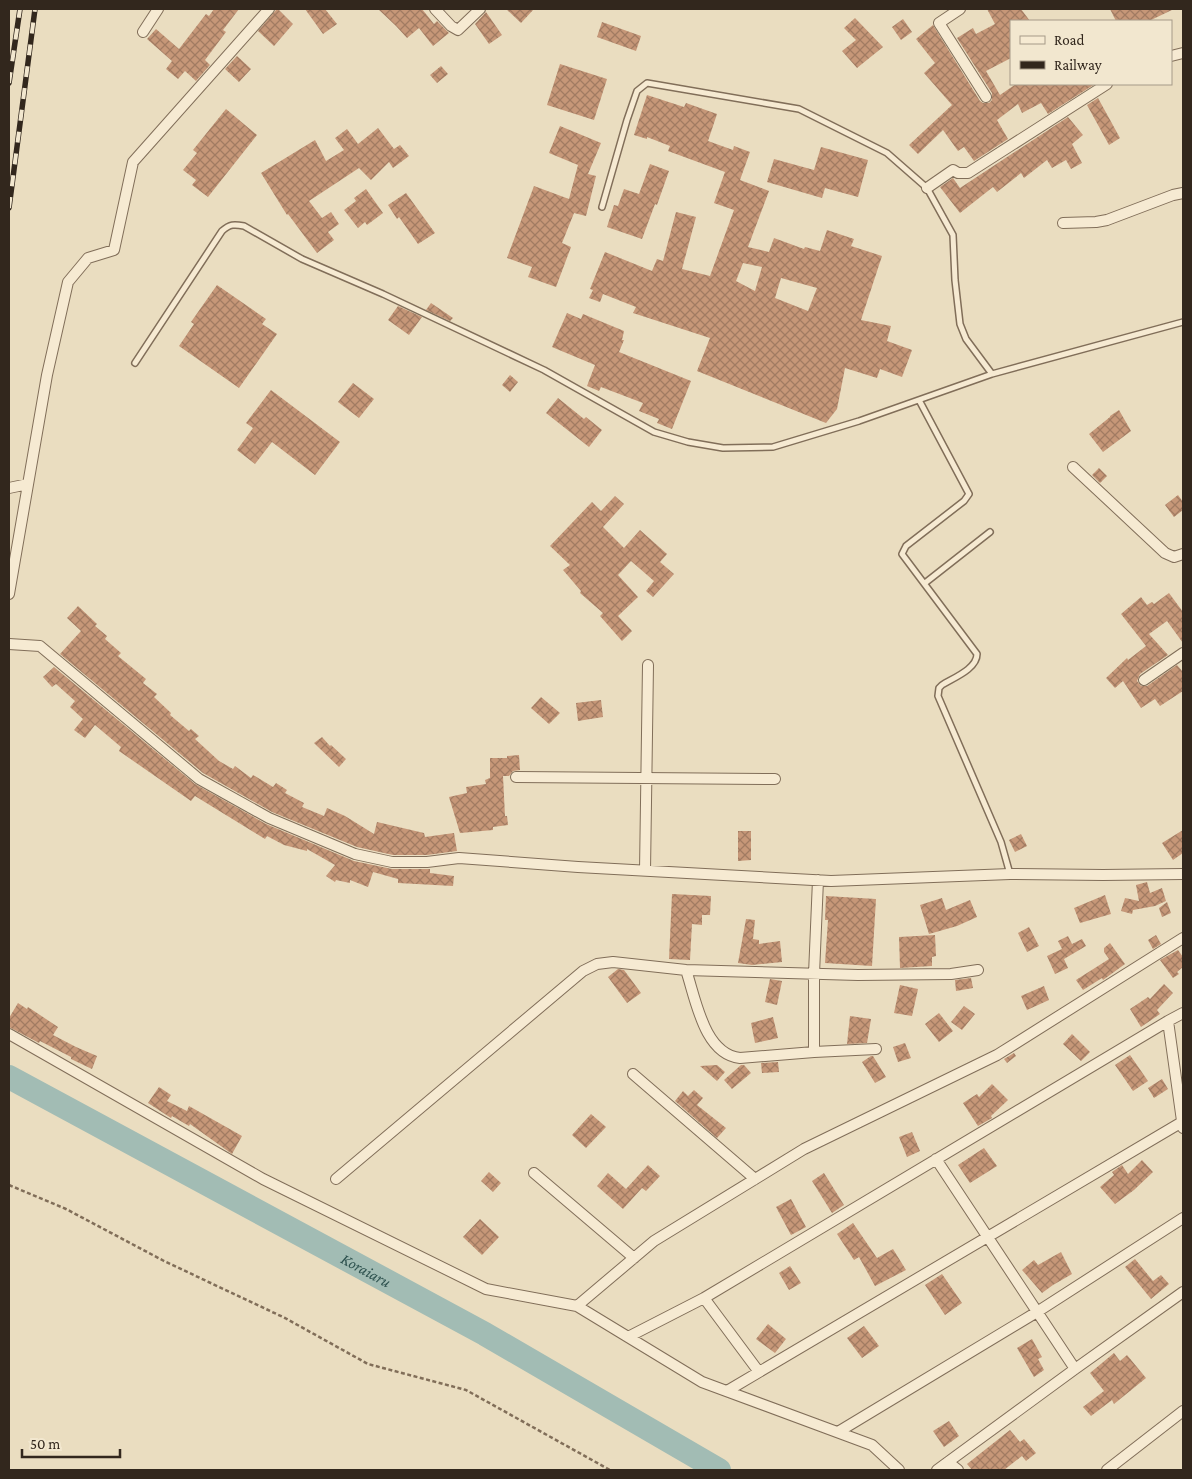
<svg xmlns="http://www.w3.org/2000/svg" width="1192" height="1479" viewBox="0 0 1192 1479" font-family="'Crimson Pro',serif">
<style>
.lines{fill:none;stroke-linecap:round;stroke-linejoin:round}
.river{stroke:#a2bcb4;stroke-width:24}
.building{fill:url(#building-cross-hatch);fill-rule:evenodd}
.service-casing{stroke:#816e59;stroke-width:8}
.minor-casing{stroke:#816e59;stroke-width:12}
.path{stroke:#816e59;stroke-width:2.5;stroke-dasharray:4 2.5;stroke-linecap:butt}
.service{stroke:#f6ead2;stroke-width:5}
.minor{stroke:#f6ead2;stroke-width:10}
.rail-casing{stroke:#32271d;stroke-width:5.5}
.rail{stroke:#f2e7cf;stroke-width:4;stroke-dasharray:11;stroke-linecap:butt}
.labels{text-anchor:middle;stroke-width:4.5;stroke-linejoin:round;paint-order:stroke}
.water-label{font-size:16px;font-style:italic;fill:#2d514e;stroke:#f2e7cf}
</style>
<defs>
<pattern id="building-cross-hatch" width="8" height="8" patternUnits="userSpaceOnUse" patternTransform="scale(1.25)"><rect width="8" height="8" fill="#c69778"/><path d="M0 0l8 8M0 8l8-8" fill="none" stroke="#a17b62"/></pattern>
</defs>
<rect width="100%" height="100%" fill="#eaddc0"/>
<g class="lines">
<!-- river -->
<path class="river" id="s1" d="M9,1077L485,1334L719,1470"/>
</g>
<!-- building -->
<path class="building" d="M214,9H239L223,30L226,32L205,60L210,65L196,81L185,71L178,79L166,69L172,61L147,39L156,29L179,49L206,14L209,16Z
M278,9L293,24L274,46L258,31L276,10Z
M305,9H325L337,24L323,34Z
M378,9H422L434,24L437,21L449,33L433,46L419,28L407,38L396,26Z
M506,9H534L521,23Z
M987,9H1021L1030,21H1011V58L986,71L1000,95L1016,84H1095L1048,114L1041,103L1022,113L1018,104L997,120L1008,139L974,161L964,147L958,151L943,130L918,154L909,145L952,105L924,73L935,63L916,39L933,25L980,101L983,103H989L992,100V93L957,38L973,28L976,34L995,24Z
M1110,9H1174L1149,21H1116Z
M486,12L502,35L489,44L475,24Z
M855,18L883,47L857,68L842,51L856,40L844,28Z
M903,19L912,32L901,40L892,27Z
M602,22L641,36L636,51L597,37Z
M237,56L251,69L239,82L225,69Z
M560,64L607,79L594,120L547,105Z
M441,66L448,74L437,83L430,75Z
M647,95L684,107L686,103L717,114L708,141L733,150L734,146L750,152L740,180L769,191L748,247L769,252L774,238L804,249L805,247L820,251L827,230L854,239L851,246L882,256L861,320L891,326L887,341L912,350L902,377L880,369L877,378L845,368L837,409L826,423L697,371L710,338L633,313L636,307L603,294L600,302L589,298L593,290L590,289L605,252L652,271L657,259L663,261L676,212L696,217L682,269L710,276L734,210L714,203L725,172L668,151L670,146L647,137V139L634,135ZM743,263L762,267L755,291L736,281ZM781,278L817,288L808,311L775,298Z
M1098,98L1120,138L1109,145L1087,105Z
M226,109L257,135L208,197L192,185L196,180L183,170L197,153L193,150Z
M1068,117L1083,135L1072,144L1082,163L1071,169L1066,160L1052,168L1047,160L1024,178L1021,173L997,192L993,187L960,213L940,187L953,178L960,188Z
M560,126L601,143L588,174L596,176L586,216L574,213L562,243L571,247L556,287L528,277L532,267L507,258L534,186L569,199L578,165L549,153Z
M378,128L394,149L400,145L409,156L393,168L389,162L371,180L359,168L309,201L322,218L331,212L339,224L328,232L334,240L317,253L288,214L287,215L261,173L315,140L326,161L344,150L335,138L347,129L358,144Z
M821,147L868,160L858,197L825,188L822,198L767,182L774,159L814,170Z
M650,164L669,171L657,205L655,204L642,239L607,227L614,205L618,206L624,189L639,194Z
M366,189L383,213L367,225L365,222L358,228L344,210L356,201L354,198Z
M406,193L435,233L418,244L399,217L397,219L388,205Z
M217,285L266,319L262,324L277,334L239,388L179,346L194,324L191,322Z
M431,303L453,318L450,321L426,310Z
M398,306L422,317L409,335L388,320Z
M567,313L581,319L583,314L624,331L622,340H624L619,352L691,381L672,429L657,423L659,419L639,411L643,403L601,387L599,391L587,386L595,365L552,347Z
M510,375L518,382L510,392L502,385Z
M353,383L374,399L359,418L338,402Z
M271,390L340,442L315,475L272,442L255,464L237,450L253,428L246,423Z
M558,398L584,419L586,417L602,430L589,447L546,413Z
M1119,410L1131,431L1103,452L1089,434L1110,417V416Z
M1099,468L1107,476L1100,483L1092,475Z
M1178,495L1183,502V510L1174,517L1165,505Z
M615,496L624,504L603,527L624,548L640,530L667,554L660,562L674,574L653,597L646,591L654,581L631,561L618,575L638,597L618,616L632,631L622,641L600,616L603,613L580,593L581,591L563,570L570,565L550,546L592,502L601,511Z
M1169,593L1183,612V643L1167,621L1149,634L1168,655L1140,674L1137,681L1141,686H1147L1177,665L1183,672V691L1160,706L1155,699L1141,708L1123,681L1115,688L1106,678L1127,658L1128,660L1146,646L1121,614L1141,597L1147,605L1152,602L1154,604Z
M78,606L97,624L95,626L107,636L105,639L121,653L118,656L146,679L143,683L157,694L154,697L171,713L170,715L189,731L191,729L199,736L195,739L219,761L233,769L235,766L251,778L253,775L273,787L276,783L287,790L285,793L304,803L302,807L324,816L327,808L345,816L374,834L377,822L424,833L425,837L454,833L457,851L427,855H393L357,847L272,812L203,773L60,654L81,631L67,618Z
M54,667L195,784L266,824L354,861L392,869H430V873L454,876L453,886L398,883V879L373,872L368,887L350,880V883L336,880L335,882L326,876L335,865L307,849V851L284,845L267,836L265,839L195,796L191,801L119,751L121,747L95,725L85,738L74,730L83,719L70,707L75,701L56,684L52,687L43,677Z
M541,697L560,713L549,724L531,708Z
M601,700L603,717L578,721L576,703Z
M322,737L330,746L331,745L346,759L339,767L314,743Z
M519,755L520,770L513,771L509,776H503L505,816H507L508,825L493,827V830L460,833L449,797L467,793L466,787L486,784L485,780L490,778V758H507V756Z
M1183,830V853L1173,860L1162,843Z
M738,831H751V860L738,861Z
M1021,834L1027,846L1015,852L1009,840Z
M1147,882L1150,893L1162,888L1166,901L1155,906L1133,910L1132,914L1121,911L1125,898L1139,901L1136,885Z
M672,894L711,896L710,915H702V925L692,924L690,960L669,959Z
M1105,895L1111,914L1080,923L1074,908Z
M826,896L876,899L872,966L825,963L828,920H825Z
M942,898L946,910L970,900L977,917L957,926L929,934L920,905Z
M1167,902L1171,913L1162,917L1159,908Z
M746,919L755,920L753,939L759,940V944L780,941L782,962L752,965L738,963Z
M1029,927L1039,946L1027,952L1018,933Z
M935,935L936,956L932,957V966L900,968L899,937Z
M1156,935L1161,944L1153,949L1148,940Z
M1068,936L1072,944L1082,939L1086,946L1064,959L1068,968L1055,974L1047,956L1062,949L1058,941Z
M1110,943L1125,964L1103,980L1102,978L1083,990L1076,980L1109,959L1104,952V948Z
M1178,950L1183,957V967L1177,972L1179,974L1173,978L1160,960Z
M618,969L624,970L641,993L627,1003L608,977Z
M971,978L973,988L956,991L955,980Z
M770,979L782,981L777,1005L765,1002Z
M1164,984L1173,993L1157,1010L1160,1014L1141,1027L1130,1009L1148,997L1150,999Z
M900,985L918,989L912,1016L894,1013Z
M1044,986L1049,1000L1027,1010L1021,996Z
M18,1003L27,1009L28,1007L58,1027L53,1035L76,1047L97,1056L92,1069L71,1059V1057L40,1041L39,1043L9,1027V1018Z
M964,1006L975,1014L962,1030L951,1022Z
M939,1013L953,1031L939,1042L925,1024Z
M850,1016L871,1019L867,1043L847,1044Z
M773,1017L778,1038L755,1043L751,1023Z
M1072,1034L1090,1052L1081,1061L1063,1044Z
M905,1043L911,1058L898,1062L893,1047Z
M1014,1053L1016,1056L1007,1063L1004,1059Z
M1130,1055L1148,1081L1133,1091L1115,1065Z
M871,1056H873L886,1077L875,1083L862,1062Z
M778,1062L779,1072L762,1073L761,1063Z
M717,1065L725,1072L717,1081L700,1066Z
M741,1065H744L751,1073L732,1089L724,1080Z
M1162,1079L1168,1089L1154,1098L1148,1088Z
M992,1084L1008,1100L991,1116L992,1118L978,1126L963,1103L977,1094L979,1097Z
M159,1087L171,1095L167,1101L187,1111L189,1106L242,1136L232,1154L190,1124L189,1126L172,1116L171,1118L148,1103Z
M694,1090L703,1098L697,1105L726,1128L717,1138L675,1101L683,1091L688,1096Z
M591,1114L606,1127L586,1148L572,1135Z
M912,1132L920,1151L907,1157L899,1137Z
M984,1148L997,1166L970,1183L958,1165Z
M1142,1160L1153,1172L1134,1190L1115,1204L1100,1187L1114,1175L1112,1172L1122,1165L1128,1174Z
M648,1165L660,1176L646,1191L642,1188L623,1209L597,1186L608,1173L626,1189Z
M489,1172L501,1183L493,1192L481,1181Z
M824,1173L844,1205L832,1213L812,1181Z
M791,1199L806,1227L791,1235L776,1207Z
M480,1219L499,1237L482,1255L463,1237Z
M853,1223L877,1258L893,1249L906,1270L875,1286L859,1257L854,1260L837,1234Z
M1061,1252L1072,1274L1053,1285L1042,1293L1022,1270L1034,1260L1038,1265Z
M1135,1259L1153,1281L1161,1275L1169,1284L1151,1299L1125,1267Z
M790,1266L801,1283L789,1290L779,1273Z
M942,1274L962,1303L945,1315L925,1285Z
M768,1324L786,1339L775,1353L756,1339Z
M864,1326L879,1346L862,1358L847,1338Z
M1032,1339L1042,1357L1038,1359L1044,1370L1034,1377L1017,1348Z
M1114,1353L1120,1361L1127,1355L1146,1378L1114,1404L1112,1400L1091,1416L1083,1407L1104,1391L1090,1373Z
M949,1421L959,1436L944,1447L933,1431Z
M1010,1430L1020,1442L1024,1439L1036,1453L1026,1461L1022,1456L1004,1470H972L967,1464Z"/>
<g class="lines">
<!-- service casing -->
<g class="service-casing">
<path id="service" d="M602,207L627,120L637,91L647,83L799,109L887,153L927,188L953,235L955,280L960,324L966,339L992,374L1183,322
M135,363L222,231C230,224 234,224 244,226L302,259L383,294L544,370L654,432L688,442L723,448L773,447L859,421L992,374
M919,400L969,494L964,501L906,546L902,554L977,654C977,669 953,678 942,685L939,688L938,696L1001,842L1010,874
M925,583L990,532"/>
</g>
<!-- minor casing -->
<g class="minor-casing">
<path id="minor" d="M435,9L451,26L458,30L480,9
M960,9L939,23L986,97
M143,32L158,9
M1171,56L1183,53
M927,188L953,170L958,173H968L1107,84
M1063,223L1096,222L1107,220L1173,195L1183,193
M1073,467L1165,553L1174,557L1183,554
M9,488L28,484
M9,594L47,375L68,282L88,258L114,250L133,162L269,9
M9,644L40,646L199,779L269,818L355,854L392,862H427L459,858L578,867L831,881L1010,874L1103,875L1183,874
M1144,680L1183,653
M516,777L775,779
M645,871L648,665
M686,970C696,1000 704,1054 740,1058L814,1052L876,1049
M1168,1021L1183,1128
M9,1034L263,1179L486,1289L577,1306L702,1382L872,1445L899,1470
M814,1052V974L818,880
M633,1074L755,1179
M936,1159L1075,1369
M534,1173L634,1258
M336,1179L583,971L597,964L613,962L686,970L858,975L951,974L978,970
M704,1298L759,1372
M577,1306L654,1241L804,1149L997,1055L1183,938
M628,1337L704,1298L1168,1021L1183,1013
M727,1391L1182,1122
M838,1432L1037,1312L1183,1218
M948,1462L958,1470
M937,1470L1075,1369L1183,1292
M1107,1470L1183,1411"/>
</g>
<!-- path -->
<path class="path" d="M9,1185L66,1209L164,1261L285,1318L368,1364L466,1390L610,1470"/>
<!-- service -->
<use href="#service" class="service"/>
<!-- minor -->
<use href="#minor" class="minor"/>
<!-- rail casing -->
<g class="rail-casing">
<path id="rail" d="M9,83L20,9
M9,208L35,9"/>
</g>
<!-- rail -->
<use href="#rail" class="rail"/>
</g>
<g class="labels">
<!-- water labels -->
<g class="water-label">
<text dy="6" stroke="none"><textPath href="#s1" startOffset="406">Koraiaru</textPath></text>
</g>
</g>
<!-- border -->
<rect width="1192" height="1479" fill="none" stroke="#32271d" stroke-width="20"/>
<!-- legend -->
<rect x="1010" y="20" width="162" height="65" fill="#f2e7cf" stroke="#a59a88"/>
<rect x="1020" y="36" width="25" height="8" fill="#f6ead2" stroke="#a59a88"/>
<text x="1054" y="45" font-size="15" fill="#32271d">Road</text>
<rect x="1020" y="61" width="25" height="8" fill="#32271d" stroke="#a59a88"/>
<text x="1054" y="70" font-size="15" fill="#32271d">Railway</text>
<!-- scale -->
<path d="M22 1449v8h98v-8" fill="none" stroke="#32271d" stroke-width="2.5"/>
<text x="30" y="1449" font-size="15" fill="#32271d" stroke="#f2e7cf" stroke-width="4" paint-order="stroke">50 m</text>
</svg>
